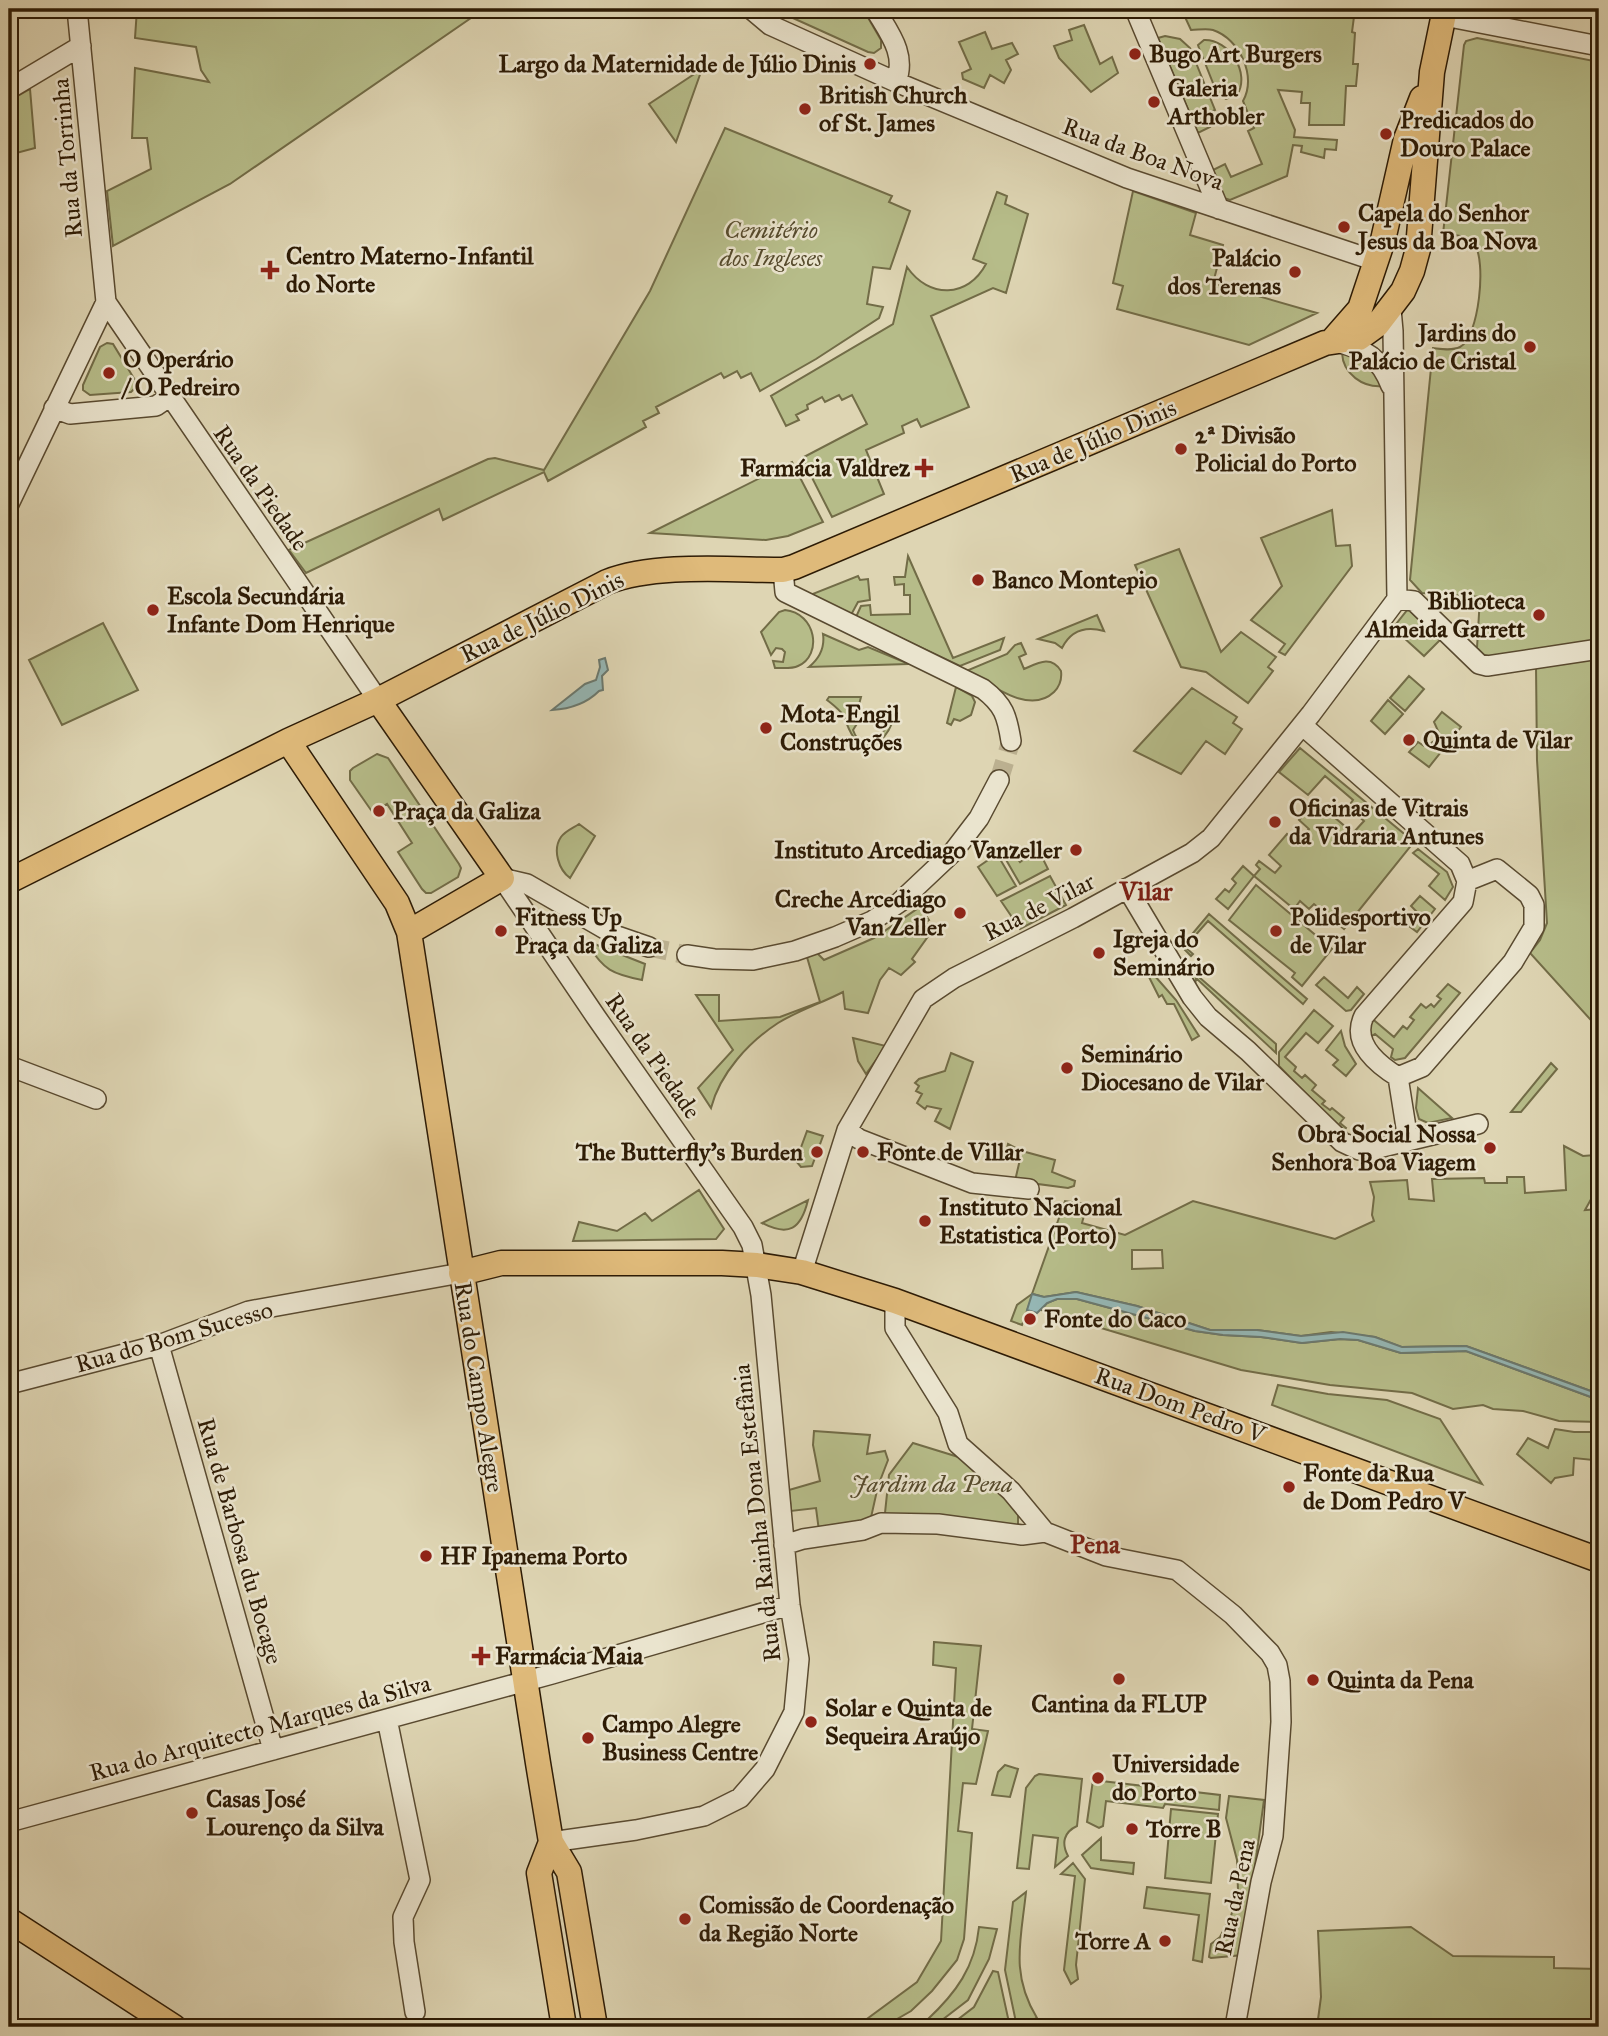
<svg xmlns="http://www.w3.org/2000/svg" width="1608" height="2036" viewBox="0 0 1608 2036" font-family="'IM FELL Great Primer',serif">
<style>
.green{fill:#b6bc89;stroke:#726c47;stroke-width:2;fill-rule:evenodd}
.water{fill:#95b7b5;stroke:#6b796f;stroke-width:2}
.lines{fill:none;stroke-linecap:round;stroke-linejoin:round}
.minor-tunnel{stroke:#bbb090;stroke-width:19;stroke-dasharray:19 10;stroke-linecap:butt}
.minor-casing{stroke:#594a30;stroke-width:22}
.major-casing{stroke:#2d1b05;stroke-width:27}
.minor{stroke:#eae4ce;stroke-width:19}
.major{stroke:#dfba7a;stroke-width:24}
.poi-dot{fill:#8f2418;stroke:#eae4ce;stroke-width:2.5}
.labels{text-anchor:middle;stroke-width:5;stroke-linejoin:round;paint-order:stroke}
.poi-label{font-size:24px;font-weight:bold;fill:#2d1b05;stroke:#eae4ce;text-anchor:start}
.street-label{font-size:24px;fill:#2d1b05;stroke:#eae4ce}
.park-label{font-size:24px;font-style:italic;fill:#564b2d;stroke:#eae4ce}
.neighbourhood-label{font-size:26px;font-weight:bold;fill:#7a1f14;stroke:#eae4ce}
</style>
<rect width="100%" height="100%" fill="#ded5b3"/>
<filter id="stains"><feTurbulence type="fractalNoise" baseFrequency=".00286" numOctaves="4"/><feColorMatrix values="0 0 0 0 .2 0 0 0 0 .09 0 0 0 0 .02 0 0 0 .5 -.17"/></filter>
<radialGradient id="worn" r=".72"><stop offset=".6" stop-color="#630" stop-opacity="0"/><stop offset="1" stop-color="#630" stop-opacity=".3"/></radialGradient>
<!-- green -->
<path class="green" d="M137,9L161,12L162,9H484L230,184L113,246L107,191L151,169L147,138H132L135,68L209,82L201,70L196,47L135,38Z
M773,9H863L881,40V48L874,53L868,52Z
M1204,9H1229L1233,17L1255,9H1355L1352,32L1355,33L1353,64H1358L1356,86H1346L1344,125H1309L1310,103H1301L1302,92L1278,90L1295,130L1294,137L1337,140L1336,150L1325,149L1324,158L1301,152L1302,146L1293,145L1287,176L1230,200L1224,198L1213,170L1225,164L1231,177L1262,164L1248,131L1254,128L1243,101C1257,77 1240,39 1213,30C1206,28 1198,30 1191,30L1185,17Z
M1084,25L1100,64L1112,57L1118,73L1091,92L1059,58L1054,46L1072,40L1069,30Z
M985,32L992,49L1012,43L1018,54L1006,60L1011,70L1004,83L990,75L984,88L963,79L962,73L971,69L959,42Z
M1165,36L1180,39L1190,48L1215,110L1206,114L1210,127L1198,133L1158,38Z
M1477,38L1599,62V640L1497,658L1485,656L1477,648L1480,597L1422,593L1410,580L1433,348C1442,349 1452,351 1460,347C1479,338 1487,259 1474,244C1467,235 1454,235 1443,234L1464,45L1466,41Z
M1204,40C1229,39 1251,73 1237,95L1226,99L1217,93L1199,48L1198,45Z
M702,69L676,142L649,104Z
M30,89L35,148L9,155V101Z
M725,128L892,196L889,202L910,211L890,269L873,267L867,304L883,307L879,318L816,359L760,391L751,373L741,378L737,371L724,378L721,373L656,407L659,413L643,421L646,427L548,481L544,472L443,520L439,509L306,573L289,550L488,459L495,458L544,470L650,291Z
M1133,191L1196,213L1190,235L1223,245L1213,283L1317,313L1249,345L1117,309L1123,286L1113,283Z
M997,192L1007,196L1005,204L1028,214L1006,293L993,288L931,316L969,407L921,427L917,419L902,426L904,433L866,450L884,494L832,517L802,458L867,424L852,395L842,400L839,395L825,402L822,397L807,405L808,409L796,415L799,420L786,426L771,396L893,324L907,267C929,299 968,298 986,264L973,259Z
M107,343L113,344L138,385L131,392L90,395L83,390V385L100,347Z
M1342,353L1371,364L1383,386C1363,388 1343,374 1342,353Z
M792,462L823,522L788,536L766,540L650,533Z
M1332,510L1336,546L1350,545L1352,566L1285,655L1279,652L1285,644L1251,620L1282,586L1261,538Z
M1179,549L1221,652L1241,632L1276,657L1268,667L1273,671L1248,703L1206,672L1181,667L1135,565Z
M908,556L953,658L1004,638L1000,650L960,666L856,617L861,606L870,605L871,615L910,614V595H904V584L895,585L894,577H905Z
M858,576L860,580L868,579L870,600L858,602L851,615L810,595Z
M1408,609L1440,640L1424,656L1393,628Z
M785,610C816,613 823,655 798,666C792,669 783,668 775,668L773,661L783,662L785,652L782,649L776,648L771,655L761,632L779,612Z
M1097,615L1104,631C1086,626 1071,630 1062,648L1055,643L1038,639Z
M103,623L138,690L62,725L29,660Z
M823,634L859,650L868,647L909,664L809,667C820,658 825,648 823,634Z
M1021,643L1026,654L1019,657L1024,669C1038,663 1051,655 1061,671C1062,679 1060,686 1054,692C1029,716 989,683 966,671L1007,654L1015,645Z
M1599,656V1029L1530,953L1540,940L1547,923L1537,760L1536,666Z
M1409,676L1424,689L1405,711L1390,698Z
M956,687L972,696L975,702L971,715L960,721L954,719L951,725L947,723Z
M1192,688L1237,717L1233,723L1242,729L1225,754L1206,741L1181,774L1134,751Z
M829,697H861L856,716L858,722L853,730C864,760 886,733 891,716L894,717C890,732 873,758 856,740C849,733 847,723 843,715C839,709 832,704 827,700Z
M1388,700L1403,714L1385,734L1371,721Z
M1442,712L1461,727L1429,767L1409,752L1418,742L1424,746C1433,743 1436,741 1439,733L1434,722Z
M1300,748L1414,842L1344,929L1314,904L1309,909L1300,901L1294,909L1254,876L1228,909L1216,899L1225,889L1229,892L1236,883L1232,879L1243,866L1254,876L1260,869L1256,865L1259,861L1275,873L1281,866L1269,855L1287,834L1297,843L1309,829L1299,820L1315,801L1353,833L1364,821L1348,807L1353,800L1325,776L1308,795L1279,772Z
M377,754L388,758L459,864L461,868L458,877L431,893H426L422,889L398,852L412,843L387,804L373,813L350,780V771L353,768Z
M579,824L595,836L570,878C559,870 552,850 561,837C565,831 573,828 579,824Z
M1008,846L1020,862L1038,849L1048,869L1020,884L1001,851Z
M1418,849L1447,872L1453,887L1445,900L1429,886L1439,874L1413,853Z
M997,854L1016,886L997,896L978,867Z
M1050,876L1066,905L1020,929L1001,901Z
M1256,885L1332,949L1302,986L1292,977L1295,973L1229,920Z
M1420,896L1435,909L1417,932L1405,923L1416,911L1411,906Z
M920,907L929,920L925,923L934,928L912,959L915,962L901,975L889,968L880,980L868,1013L845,1009L843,992C822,1003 799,1010 778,1023C749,1042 720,1073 711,1108L698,1088L733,1050L696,995H719V1021L780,1017L820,1002L807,957L817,953L824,960L874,938Z
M1209,914L1307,999L1303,1004L1208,921L1185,947L1193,954L1191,956L1184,949L1183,945Z
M592,943L645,964L642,980C612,974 604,970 588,945Z
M1184,964L1276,1044V1053L1196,978L1194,992L1180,971Z
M1154,975L1176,1000L1199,1036L1192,1040L1174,1004H1167L1162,995L1159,997L1149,977Z
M1324,977L1348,998L1357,987L1364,994L1351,1010L1346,1011L1316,985Z
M1448,984L1460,993L1405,1058L1395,1060L1391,1057L1393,1049L1375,1034L1370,1037L1369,1016L1394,1037L1403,1026L1407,1029L1414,1020L1410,1017L1421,1004L1426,1008L1431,1004L1434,1007L1441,999L1437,996Z
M1314,1010L1333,1026L1318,1043L1306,1033L1285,1057L1296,1067L1294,1071L1302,1078L1305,1075L1316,1085L1312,1090L1325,1101L1322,1104L1330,1110L1332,1108L1344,1118L1340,1123L1346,1128L1344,1131L1351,1137L1354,1135L1365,1144L1351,1140L1279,1066V1052Z
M1341,1031L1345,1046L1356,1064L1346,1076L1333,1065L1338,1060L1326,1050Z
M853,1038L886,1046L866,1074L858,1061Z
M951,1053L973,1062L950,1129L935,1121L941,1109L927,1106L925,1109L917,1103L922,1094L916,1091L919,1086L915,1083L919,1079L945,1071Z
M1551,1063L1557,1069L1521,1112H1511Z
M1418,1088L1452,1118L1428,1123L1419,1119L1416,1108Z
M807,1131L823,1136L812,1166L801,1167L796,1161Z
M1008,1144L1022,1151L1055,1160L1052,1172L1075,1181L1074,1186L1068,1188L1015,1181L1021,1155L1006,1152Z
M1564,1146L1583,1156L1595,1155C1605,1179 1596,1190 1585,1210L1599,1209V1394L1466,1346L1401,1347L1375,1337L1331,1332L1301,1336L1257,1330H1210L1137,1306L1076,1292L1044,1297L1033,1294L1022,1325L1011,1321L1017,1305L1032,1294L1065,1201L1087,1204L1082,1223L1125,1235L1193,1201L1335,1239L1374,1221L1372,1215L1374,1197L1370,1182L1407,1180L1409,1199L1434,1201L1432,1179L1484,1178L1485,1183H1507V1177H1524L1525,1193L1566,1190ZM1162,1250L1163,1268L1132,1269V1250Z
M699,1190L724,1229L716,1239L573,1241L579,1222L617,1231L645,1213L652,1221Z
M808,1200C801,1229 789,1237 762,1223Z
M1057,1299H1077L1195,1331L1223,1335L1261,1337L1302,1343L1340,1339L1358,1340L1401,1353L1466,1351L1599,1400V1422L1559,1421L1523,1411L1493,1409L1483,1405L1453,1409L1412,1393L1330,1385L1241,1370L1041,1310L1047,1303Z
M1278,1385L1328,1394L1387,1400L1440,1419L1482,1484L1272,1405Z
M1555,1429L1574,1432H1598L1593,1460L1574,1458L1573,1475L1555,1478L1551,1483L1517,1454L1528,1438L1548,1448Z
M814,1431L870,1435L867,1454L885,1451L888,1460L878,1486L870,1522L819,1531L816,1508L791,1511L789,1490L820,1481L813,1445Z
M913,1443L968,1460L1018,1512V1524L1014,1531L889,1517L885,1513L889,1475Z
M934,1642L981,1646L972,1729L988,1731L976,1784L963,1783L958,1831L972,1833L964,1939L957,1960L932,1991L911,2011L883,2027H856L917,1982L941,1941L956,1668L933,1665Z
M1005,1765L1018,1769L1010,1797L992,1795L998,1772Z
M1039,1774L1082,1779L1077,1826C1064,1832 1061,1843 1068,1856L1055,1867L1058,1838L1033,1835L1029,1869L1017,1868L1026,1788L1035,1776Z
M1093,1780L1220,1795L1219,1810L1165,1804L1163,1808L1106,1801L1103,1826L1099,1828L1087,1822Z
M1229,1796L1264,1800L1243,1955L1211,1958L1209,1957L1211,1944L1220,1937L1231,1916L1238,1891L1237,1860L1226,1818Z
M1171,1809L1218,1814L1211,1883L1165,1878Z
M1101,1838V1860L1134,1863L1133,1874L1091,1868L1082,1855Z
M1073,1863L1085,1879L1076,1965L1078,1979L1071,1984L1064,1970L1075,1876L1061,1874Z
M1147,1887L1210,1894L1202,1962L1193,1960L1199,1915L1144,1908Z
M1026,1892C1021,1940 1010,1974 1037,2018L1026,2023L1028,2027H1017L1005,1970L1013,1902Z
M979,1927L997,1929L989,1959L968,2000L933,2027L927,2020C956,1993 975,1967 979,1927Z
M1411,1927L1453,1956L1554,1957V1968L1599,1969V2027H1317L1321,1997L1318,1931Z
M993,1971L998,1972L1010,2027H948L974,2007Z"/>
<!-- water -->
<path class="water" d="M605,658L608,670L602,676L603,690L599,691C587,703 569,709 552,710L585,684L596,680L600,667L599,660Z
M1076,1292L1137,1306L1210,1330H1257L1301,1336L1343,1332L1375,1337L1402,1347L1466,1346L1599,1394V1400L1466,1351L1401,1353L1358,1340L1340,1339L1302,1343L1261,1337L1223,1335L1195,1331L1077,1299H1057L1047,1303L1037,1313L1027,1310L1032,1294L1044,1297Z"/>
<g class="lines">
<!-- minor-tunnel -->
<path class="minor-tunnel" d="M999,780L1011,741
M649,947L687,955"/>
<!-- minor casing -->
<g class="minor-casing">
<path id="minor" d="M77,9L106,302L378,700
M751,9L770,25L896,82L1127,178L1376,261
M875,9C889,33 907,54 896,82
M1135,9L1219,209
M1444,16L1599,46
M9,89L81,46
M1391,309L1393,331L1397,599
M1337,342C1366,350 1380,357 1391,386
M54,408L70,414L156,406L169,397
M9,504L106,302
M783,570L785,592L983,689C1004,705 1007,716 1011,741
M1397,599L1414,601L1479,664L1487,666L1599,649
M1302,725L1460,864L1467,881L1463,902L1364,1016C1351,1043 1377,1064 1398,1077
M502,878L596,1017L743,1227L752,1245L761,1295L790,1605L799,1659L794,1712L765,1769L740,1798L704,1816L636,1830L551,1842
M502,878L527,884L617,936L649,947
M1127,888L1192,997L1208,1017L1248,1051L1342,1142L1359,1150H1370L1478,1124
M687,955L714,959L753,960L795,951L835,937L872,921L900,902L953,852L979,818L999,780
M9,1066L96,1099
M1398,1077L1422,1067L1513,962L1534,927V905L1529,895L1497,869L1467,881
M1398,1077L1408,1140
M847,1130L859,1139L972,1183L1029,1189
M802,1272L847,1130L923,999L954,978L1073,918L1192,853L1211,838L1311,714L1397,599
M895,1301V1328L948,1413L958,1444L1011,1491L1045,1532L1106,1556L1177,1570L1233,1615L1270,1653L1277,1665L1280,1681L1281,1722L1273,1836L1261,1882L1235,2027
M159,1345L273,1750
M9,1384L159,1345L249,1311L461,1273
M784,1545L803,1539L863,1530L881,1523L938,1524L1022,1535L1045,1532
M387,1719L420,1880L403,1917L404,1942L415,2012
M9,1822L552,1674L790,1605"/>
</g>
<!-- major casing -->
<g class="major-casing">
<path id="major" d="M1332,341L1360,309L1383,240L1406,139L1422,98
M378,700L502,878L409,932
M288,741L397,903L409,932L538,1763L551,1842L569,1872L595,2027
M9,881L288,741L378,700L607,582C656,563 730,570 783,570L794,567L1325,343L1359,338L1377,325L1403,291L1412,271L1418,249L1432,72L1445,9
M461,1273L501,1263H722L757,1265L802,1272L895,1301L1599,1560
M551,1842L539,1873L564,2027
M9,1920L174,2027"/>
</g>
<!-- minor -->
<use href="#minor" class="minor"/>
<!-- major -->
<use href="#major" class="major"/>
</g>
<!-- markers -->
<g class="poi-dot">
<circle cx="1135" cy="54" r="7"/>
<circle cx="870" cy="64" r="7"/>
<circle cx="1154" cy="102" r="7"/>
<circle cx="805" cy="109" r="7"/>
<circle cx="1386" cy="134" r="7"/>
<circle cx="1344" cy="227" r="7"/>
<path d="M266.5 259.5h7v7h7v7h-7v7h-7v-7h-7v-7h7z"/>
<circle cx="1295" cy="272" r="7"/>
<circle cx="1530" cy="347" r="7"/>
<circle cx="109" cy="373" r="7"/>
<circle cx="1181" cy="449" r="7"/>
<path d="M920.5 457.5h7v7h7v7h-7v7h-7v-7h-7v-7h7z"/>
<circle cx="978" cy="580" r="7"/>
<circle cx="153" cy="610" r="7"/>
<circle cx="1539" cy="615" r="7"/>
<circle cx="766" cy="728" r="7"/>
<circle cx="1409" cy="740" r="7"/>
<circle cx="379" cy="811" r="7"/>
<circle cx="1275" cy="822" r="7"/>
<circle cx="1076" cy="850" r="7"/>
<circle cx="960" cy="913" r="7"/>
<circle cx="501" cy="931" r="7"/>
<circle cx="1276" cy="931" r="7"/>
<circle cx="1099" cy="953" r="7"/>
<circle cx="1067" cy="1068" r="7"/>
<circle cx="1490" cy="1148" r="7"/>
<circle cx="817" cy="1152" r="7"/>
<circle cx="863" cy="1152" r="7"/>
<circle cx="925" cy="1221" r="7"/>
<circle cx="1030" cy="1319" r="7"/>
<circle cx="1289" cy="1487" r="7"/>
<circle cx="426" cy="1556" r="7"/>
<path d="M477.5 1645.5h7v7h7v7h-7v7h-7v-7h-7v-7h7z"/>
<circle cx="1119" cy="1679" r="7"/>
<circle cx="1313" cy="1680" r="7"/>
<circle cx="811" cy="1722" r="7"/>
<circle cx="588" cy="1738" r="7"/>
<circle cx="1098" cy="1778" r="7"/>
<circle cx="192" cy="1813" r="7"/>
<circle cx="1132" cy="1829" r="7"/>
<circle cx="685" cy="1919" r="7"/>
<circle cx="1165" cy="1941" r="7"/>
</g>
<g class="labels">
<!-- poi labels -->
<g class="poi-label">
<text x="1149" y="62">Bugo Art Burgers</text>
<text x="856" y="72" text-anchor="end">Largo da Maternidade de Júlio Dinis</text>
<text x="1168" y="96">Galeria<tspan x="1168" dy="28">Arthobler</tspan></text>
<text x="819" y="103">British Church<tspan x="819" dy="28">of St. James</tspan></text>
<text x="1400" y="128">Predicados do<tspan x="1400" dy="28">Douro Palace</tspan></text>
<text x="1358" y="221">Capela do Senhor<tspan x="1358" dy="28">Jesus da Boa Nova</tspan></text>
<text x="286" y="264">Centro Materno-Infantil<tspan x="286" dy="28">do Norte</tspan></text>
<text x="1281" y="266" text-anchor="end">Palácio<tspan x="1281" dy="28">dos Terenas</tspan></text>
<text x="1516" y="341" text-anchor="end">Jardins do<tspan x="1516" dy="28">Palácio de Cristal</tspan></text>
<text x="123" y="367">O Operário<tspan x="123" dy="28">/ O Pedreiro</tspan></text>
<text x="1195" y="443">2ª Divisão<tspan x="1195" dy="28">Policial do Porto</tspan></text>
<text x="910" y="476" text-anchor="end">Farmácia Valdrez</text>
<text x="992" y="588">Banco Montepio</text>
<text x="167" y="604">Escola Secundária<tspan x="167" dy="28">Infante Dom Henrique</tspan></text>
<text x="1525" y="609" text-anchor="end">Biblioteca<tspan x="1525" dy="28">Almeida Garrett</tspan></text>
<text x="780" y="722">Mota-Engil<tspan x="780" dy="28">Construções</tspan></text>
<text x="1423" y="748">Quinta de Vilar</text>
<text x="1289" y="816">Oficinas de Vitrais<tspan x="1289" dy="28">da Vidraria Antunes</tspan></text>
<text x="393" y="819">Praça da Galiza</text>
<text x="1062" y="858" text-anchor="end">Instituto Arcediago Vanzeller</text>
<text x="946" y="907" text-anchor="end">Creche Arcediago<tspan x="946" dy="28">Van Zeller</tspan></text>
<text x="515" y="925">Fitness Up<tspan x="515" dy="28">Praça da Galiza</tspan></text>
<text x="1290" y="925">Polidesportivo<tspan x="1290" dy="28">de Vilar</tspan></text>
<text x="1113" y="947">Igreja do<tspan x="1113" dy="28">Seminário</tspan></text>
<text x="1081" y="1062">Seminário<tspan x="1081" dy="28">Diocesano de Vilar</tspan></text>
<text x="1476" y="1142" text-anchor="end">Obra Social Nossa<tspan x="1476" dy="28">Senhora Boa Viagem</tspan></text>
<text x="803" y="1160" text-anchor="end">The Butterfly’s Burden</text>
<text x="877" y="1160">Fonte de Villar</text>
<text x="939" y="1215">Instituto Nacional<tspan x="939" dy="28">Estatistica (Porto)</tspan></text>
<text x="1044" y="1327">Fonte do Caco</text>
<text x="1303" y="1481">Fonte da Rua<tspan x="1303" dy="28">de Dom Pedro V</tspan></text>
<text x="440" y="1564">HF Ipanema Porto</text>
<text x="495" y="1664">Farmácia Maia</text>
<text x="1327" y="1688">Quinta da Pena</text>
<text x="1119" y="1712" text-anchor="middle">Cantina da FLUP</text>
<text x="825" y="1716">Solar e Quinta de<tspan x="825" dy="28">Sequeira Araújo</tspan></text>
<text x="602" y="1732">Campo Alegre<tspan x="602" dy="28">Business Centre</tspan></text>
<text x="1112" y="1772">Universidade<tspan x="1112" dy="28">do Porto</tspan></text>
<text x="206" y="1807">Casas José<tspan x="206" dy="28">Lourenço da Silva</tspan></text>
<text x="1146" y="1837">Torre B</text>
<text x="699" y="1913">Comissão de Coordenação<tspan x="699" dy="28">da Região Norte</tspan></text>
<text x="1151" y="1949" text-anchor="end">Torre A</text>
</g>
<!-- street labels -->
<g class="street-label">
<text transform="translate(1143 154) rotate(20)" y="8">Rua da Boa Nova</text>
<text transform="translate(67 158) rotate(-95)" y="8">Rua da Torrinha</text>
<text transform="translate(1093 441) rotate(-23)" y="8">Rua de Júlio Dinis</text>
<text transform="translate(261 488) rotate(55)" y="8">Rua da Piedade</text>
<text transform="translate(542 617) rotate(-26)" y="8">Rua de Júlio Dinis</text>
<text transform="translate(1039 907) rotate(-27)" y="8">Rua de Vilar</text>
<text transform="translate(653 1056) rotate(55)" y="8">Rua da Piedade</text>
<text transform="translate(174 1337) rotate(-16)" y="8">Rua do Bom Sucesso</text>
<text transform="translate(479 1387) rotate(81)" y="8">Rua do Campo Alegre</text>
<text transform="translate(1180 1405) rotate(20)" y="8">Rua Dom Pedro V</text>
<text transform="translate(757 1513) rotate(-96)" y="8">Rua da Rainha Dona Estefânia</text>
<text transform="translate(240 1541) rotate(74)" y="8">Rua de Barbosa du Bocage</text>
<text transform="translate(260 1728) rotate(-15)" y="8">Rua do Arquitecto Marques da Silva</text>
<text transform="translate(1235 1897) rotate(-78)" y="8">Rua da Pena</text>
</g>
<!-- park labels -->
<g class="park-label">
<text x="771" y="238">Cemitério<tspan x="771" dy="28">dos Ingleses</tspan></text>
<text x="932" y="1492">Jardim da Pena</text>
</g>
<!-- neighbourhood labels -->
<g class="neighbourhood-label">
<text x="1146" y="900">Vilar</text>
<text x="1095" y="1553">Pena</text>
</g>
</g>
<!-- margin -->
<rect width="1608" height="2036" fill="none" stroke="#ded5b3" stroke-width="35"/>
<rect x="10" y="10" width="1587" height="2015" fill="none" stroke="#2d1b05" stroke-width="3.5"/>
<rect x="18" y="18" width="1573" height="2001" fill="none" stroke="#2d1b05" stroke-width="2"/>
<rect width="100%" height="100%" filter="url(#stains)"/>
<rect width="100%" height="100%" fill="url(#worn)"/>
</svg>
